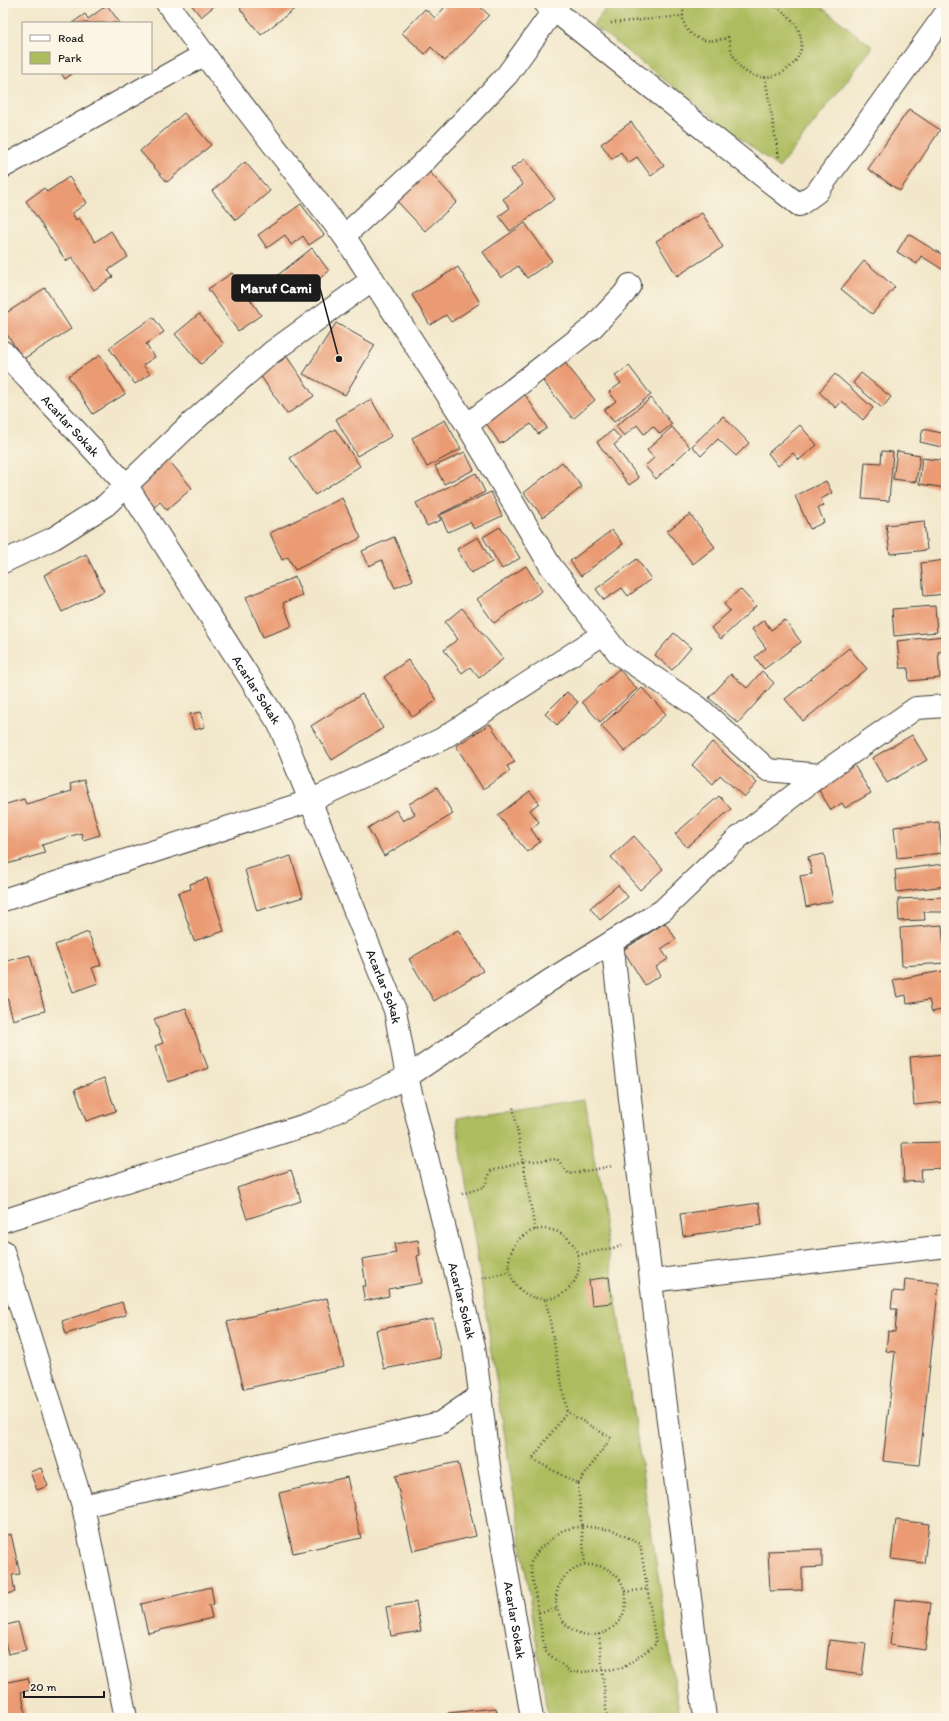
<svg xmlns="http://www.w3.org/2000/svg" width="949" height="1721" viewBox="0 0 949 1721" font-family="Itim,sans-serif">
<style>
.green{fill:#adbc5e;stroke:#646c3d}
.building{fill:#ea9b73}
.lines{fill:none;stroke-linecap:round;stroke-linejoin:round}
.street-casing{stroke:#3c3a36;stroke-width:24}
.path{stroke:#3c3a36;stroke-width:2.5;stroke-dasharray:1 3;stroke-linecap:butt}
.street{stroke:#fff;stroke-width:22}
.labels{text-anchor:middle;stroke-width:3;stroke-linejoin:round;paint-order:stroke}
.street-label{font-size:13px;fill:#1c1c1c;stroke:#fcf5e5}
.leader{fill:none;stroke:#1c1c1c;stroke-width:1.5}
.callout-dot{fill:#1c1c1c;stroke:#fcf5e5;stroke-width:1.5}
.callout{fill:#1c1c1c;stroke:#1c1c1c;stroke-width:1.5}
.callout-label{font-size:14px;text-anchor:middle;font-weight:bold;fill:#fff}
</style>
<rect width="100%" height="100%" fill="#fcf5e5"/>
<filter id="ink" filterUnits="userSpaceOnUse"><feTurbulence type="fractalNoise" baseFrequency=".025" numOctaves="2"/><feDisplacementMap in="SourceGraphic" scale="8" xChannelSelector="R" yChannelSelector="G"/><feConvolveMatrix kernelMatrix="1 2 1 2 8 2 1 2 1" color-interpolation-filters="sRGB"/></filter>
<filter id="wash" filterUnits="userSpaceOnUse"><feTurbulence type="fractalNoise" baseFrequency=".012" numOctaves="4" result="noise"/><feDisplacementMap in="SourceGraphic" scale="16" xChannelSelector="R" yChannelSelector="G"/><feGaussianBlur stdDeviation="0.9" result="paint"/><feColorMatrix in="noise" values="0 0 0 0 0 0 0 0 0 0 0 0 0 0 0 0 0 1.4 0 .05"/><feComposite in="paint" operator="in"/></filter>
<g filter="url(#wash)">
<rect width="100%" height="100%" fill="#f2e7ca"/>
<!-- green -->
<path class="green" d="M610,3H816L873,47L779,168L593,25Z
M585,1099L680,1718H548L456,1118Z"/>
<g id="blocks">
<!-- building -->
<path class="building" d="M190,3H218L201,17Z
M247,3H302L261,35L240,9Z
M439,3H476L489,15L445,61L431,47L425,54L402,33L425,9L435,18L444,8Z
M107,5L120,23H72L85,14L88,19Z
M61,73H73L65,79Z
M909,109L940,130L900,191L868,169Z
M184,113L211,145L167,182L140,151Z
M631,122L664,166L651,176L637,157L628,163L621,152L612,159L601,144Z
M525,159L555,199L510,231L499,216L510,208L503,199L523,185L511,169Z
M245,162L270,191L236,220L212,191Z
M427,169L457,202L425,231L395,199Z
M69,177L87,203L72,213L76,220L79,218L95,242L111,231L128,257L108,270L113,277L94,290L72,257L66,261L26,201L44,188L47,192Z
M301,204L324,235L309,245L303,236L291,245L285,235L267,248L258,235Z
M702,213L723,247L677,276L656,241Z
M525,223L552,261L527,278L518,266L501,278L483,252Z
M908,234L946,257V263L942,269L921,256L917,264L897,252Z
M312,248L329,271L296,297L278,275Z
M864,261L895,287L872,314L841,289Z
M458,267L480,303L451,322L446,315L430,325L412,295Z
M232,273L261,315L238,331L208,289Z
M45,288L71,329L23,359L3,328V315Z
M199,314L224,344L201,364L175,334Z
M153,317L164,332L146,344L155,357L143,365L150,374L135,384L109,348Z
M336,323L375,345L345,395L303,374Z
M100,355L125,394L93,414L68,376Z
M287,357L314,396L287,414L260,375Z
M562,359L595,400L573,419L540,377Z
M629,366L651,395L614,422L604,410L616,401L609,392L621,383L615,376Z
M861,373L891,397L882,408L853,383Z
M835,374L873,408L863,420L842,401L836,408L819,392Z
M524,393L547,428L538,434L531,424L500,444L484,420Z
M651,398L672,424L660,434L653,426L644,434L637,425L624,436L616,426Z
M371,399L392,436L357,456L336,419Z
M723,416L749,443L736,456L718,439L701,456L692,446Z
M445,420L461,449L427,467L412,438Z
M800,425L817,445L799,460L793,453L778,466L768,453Z
M672,427L690,447L656,479L645,466L654,458L647,450Z
M335,429L360,466L315,495L290,458Z
M923,429L946,434V448L920,442Z
M613,430L621,439L614,445L639,478L629,485L597,442Z
M882,451L893,452L889,501L862,499L865,462L881,463Z
M897,451L920,455L916,482L893,479Z
M465,452L474,470L444,484L435,466Z
M166,457L192,488L167,510L160,502L150,511L131,488Z
M922,458L946,461V488L919,484Z
M562,462L582,487L543,517L524,493Z
M476,473L485,492L438,515L441,520L427,526L416,503Z
M826,481L832,493L821,499L824,506L818,508L824,522L810,529L795,496Z
M491,492L502,516L474,529L470,522L448,532L440,515Z
M342,498L361,538L295,570L288,557L282,560L270,533Z
M690,514L715,547L693,564L667,531Z
M924,521L927,550L890,554L886,525Z
M500,527L520,558L502,569L483,537Z
M612,530L623,544L581,576L570,561Z
M394,537L413,580L395,588L382,560L369,566L362,551Z
M478,537L492,562L471,573L457,549Z
M86,554L104,591L62,612L44,575Z
M637,559L651,579L628,596L622,588L604,600L596,589Z
M946,560V594L924,596L921,563Z
M526,566L542,591L494,623L477,599Z
M295,577L302,595L283,603L292,626L263,637L246,597Z
M740,589L756,606L721,639L711,628L730,611L724,604Z
M935,606L937,632L894,636L892,609Z
M462,608L503,659L479,678L470,667L462,673L444,650L458,639L445,622Z
M764,620L771,630L785,620L801,642L764,669L755,657L766,648L752,629Z
M674,633L691,648L672,670L655,655Z
M944,636L945,651L938,652L940,678L909,681L908,668H900L897,641Z
M849,648L867,669L803,721L785,699Z
M408,660L437,700L413,717L384,677Z
M619,669L637,689L600,722L582,702Z
M762,671L774,683L738,723L709,698L731,674L747,688Z
M642,688L666,714L625,752L601,726Z
M567,692L578,702L557,725L545,714Z
M362,694L383,728L332,760L311,726Z
M201,712L205,727L194,730L190,714Z
M490,724L515,762L507,766L510,771L483,789L456,746Z
M912,735L927,760L887,783L872,758Z
M712,742L757,783L744,797L720,775L713,784L692,765Z
M854,765L871,793L845,808L842,803L831,810L817,787Z
M84,780L100,835L83,840L81,833L42,845L45,853L7,864L5,858H3V805L24,799L26,804L72,791L70,784Z
M437,787L453,814L384,856L368,828L396,810L403,821L415,814L409,804Z
M530,791L539,803L530,810L539,822L531,829L540,842L527,852L498,815Z
M719,796L731,809L687,847L675,834Z
M939,822L942,853L897,858L894,827Z
M634,836L663,869L640,890L611,857Z
M824,854L833,901L806,907L800,876L812,874L808,857Z
M291,856L303,897L257,911L245,870Z
M944,864L946,886L897,892L895,870Z
M207,878L224,931L194,941L178,893L191,889L190,884Z
M618,885L628,897L600,920L590,908Z
M944,897L945,912H924L925,920L899,921L898,899Z
M665,923L676,939L661,949L668,959L656,967L661,975L645,985L623,950Z
M942,925L945,963L902,966L900,928Z
M458,930L483,971L434,1001L409,959Z
M88,932L101,965L92,968L98,983L73,992L55,945Z
M30,955L45,1011L13,1020L3,982V962Z
M942,971L946,991V1009L932,1012L929,1000L907,1004L906,995L897,997L893,980Z
M186,1008L208,1068L168,1082L155,1046L163,1043L154,1019Z
M946,1054V1102L914,1105L910,1057Z
M104,1078L116,1111L86,1121L75,1089Z
M946,1142V1168L921,1169L922,1181L904,1182L902,1143Z
M291,1170L301,1201L247,1219L237,1188Z
M759,1203L762,1225L683,1236L680,1214Z
M418,1240L420,1255L417,1256L422,1283L388,1289L389,1296L365,1301L362,1286H366L362,1259L396,1253L394,1244Z
M609,1277L612,1303L592,1305L589,1280Z
M905,1279L939,1283L919,1465L883,1461L895,1352L886,1351L888,1331L895,1332L897,1309H891L893,1291L904,1292Z
M327,1298L344,1366L244,1389L227,1322Z
M122,1302L126,1315L66,1334L62,1321Z
M433,1319L441,1358L384,1369L376,1330Z
M458,1462L476,1536L413,1551L395,1476Z
M41,1468L48,1486L37,1490L30,1472Z
M347,1477L361,1538L293,1553L279,1493Z
M896,1520L929,1524L924,1563L891,1559Z
M11,1534L20,1574L12,1575L15,1592L3,1595V1536Z
M822,1549V1567L802,1568V1590L770,1591L768,1551Z
M211,1587L214,1604L209,1605L212,1618L148,1633L141,1604Z
M895,1599L931,1603L925,1650L890,1645Z
M416,1602L421,1631L391,1636L386,1607Z
M18,1622L26,1650L8,1654L3,1634V1626Z
M829,1640L866,1644L862,1675L826,1670Z
M28,1678L31,1690L21,1692L26,1713L3,1718V1683Z
M496,1708L498,1718H448V1713Z"/>
</g>
</g>
<g filter="url(#ink)">
<use href="#blocks" fill-opacity="0" stroke="#3c3a36" stroke-width="1"/>
<g class="lines">
<!-- street casing -->
<g class="street-casing">
<g id="street">
<path d="M167,3L221,77L344,236L467,425L550,565L619,654L698,707L768,770L820,775L916,708L946,706"/>
<path d="M545,3L799,205L817,192L946,13"/>
<path d="M3,167L205,54"/>
<path d="M344,236L420,166L507,75L559,3"/>
<path id="s1" d="M3,352L127,486L279,724L395,1010L407,1077L474,1346L489,1466L532,1718"/>
<path d="M467,425L592,328L624,294L630,285"/>
<path d="M3,562L54,538L106,505L188,426L272,352L373,279"/>
<path d="M3,900L310,801L442,739L603,634"/>
<path d="M612,942L657,1333L705,1718"/>
<path d="M3,1221L315,1122L407,1077L549,981L663,910L738,838L820,775"/>
<path d="M3,1251L83,1506L126,1718"/>
<path d="M651,1281L946,1246"/>
<path d="M83,1506L440,1423L481,1395"/>
</g>
</g>
<!-- path -->
<path class="path" d="M685,3C675,33 702,48 728,37C730,45 732,54 736,61C757,97 816,67 798,29C793,19 785,13 777,7L779,3
M777,6L791,3
M611,23L683,16
M765,77L779,158
M462,1194L484,1187L491,1171L523,1162L513,1106
M509 1264a35 35 0 1 1 70 0a35 35 0 1 1-70 0Z
M535,1230L523,1162L557,1159L569,1174L613,1166
M578,1255L623,1246
M482,1278L509,1272
M546,1300L567,1412L611,1438L578,1484L532,1459L567,1412
M578,1484L585,1565
M582,1526L613,1530L640,1544L656,1644L623,1668L572,1673L545,1651L530,1564L539,1549L563,1530Z
M556 1600a35 35 0 1 1 70 0a35 35 0 1 1-70 0Z
M625,1592L647,1589
M539,1612L558,1609
M599,1634L607,1718"/>
<!-- street -->
<use href="#street" class="street"/>
</g>
</g>
<g class="labels">
<!-- street labels -->
<g class="street-label">
<text dy="5" stroke="none"><textPath href="#s1" startOffset="100">Acarlar Sokak</textPath></text>
<text dy="5" stroke="none"><textPath href="#s1" startOffset="424">Acarlar Sokak</textPath></text>
<text dy="5" stroke="none"><textPath href="#s1" startOffset="748">Acarlar Sokak</textPath></text>
<text dy="5" stroke="none"><textPath href="#s1" startOffset="1072">Acarlar Sokak</textPath></text>
<text dy="5" stroke="none"><textPath href="#s1" startOffset="1396">Acarlar Sokak</textPath></text>
</g>
</g>
<!-- callouts -->
<path class="leader" d="M339 359L320 288"/>
<circle class="callout-dot" cx="339" cy="359" r="4"/>
<rect class="callout" x="232" y="275" width="88" height="26" rx="4"/>
<g class="callout-label">
<text x="276" y="293">Maruf Cami</text>
</g>
<!-- margin -->
<rect width="949" height="1721" fill="none" stroke="#fcf5e5" stroke-width="16"/>
<!-- legend -->
<rect x="22" y="22" width="130" height="52" fill="#fcf5e5" stroke="#a29e95"/>
<rect x="30" y="35" width="20" height="6" fill="#ffffff" stroke="#a29e95"/>
<text x="58" y="42" font-size="12" fill="#1c1c1c">Road</text>
<rect x="30" y="52" width="20" height="12" fill="#adbc5e" stroke="#a29e95"/>
<text x="58" y="62" font-size="12" fill="#1c1c1c">Park</text>
<!-- scale -->
<path d="M24 1691v6h80v-6" fill="none" stroke="#1c1c1c" stroke-width="2"/>
<text x="30" y="1691" font-size="12" fill="#1c1c1c" stroke="#fcf5e5" stroke-width="3" paint-order="stroke">20 m</text>
</svg>
